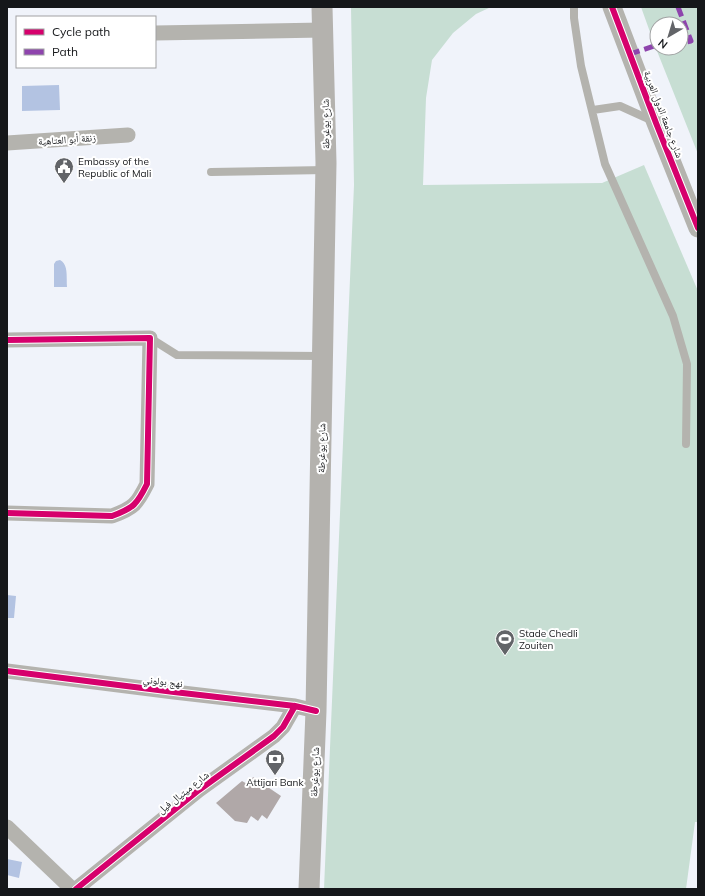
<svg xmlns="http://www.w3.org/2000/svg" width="705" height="896" viewBox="0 0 705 896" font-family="Mulish,'Noto Naskh Arabic',sans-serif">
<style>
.green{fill:#c7ded3;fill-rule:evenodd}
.water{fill:#b3c3e2}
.building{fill:#b0a8a8}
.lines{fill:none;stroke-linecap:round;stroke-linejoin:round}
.service{stroke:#b4b3ae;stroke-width:8}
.minor{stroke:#b4b3ae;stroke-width:15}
.tertiary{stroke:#b4b3ae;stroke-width:19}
.secondary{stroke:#b4b2ae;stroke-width:21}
.quiet{stroke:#8e44ad;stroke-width:5;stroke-dasharray:10 5;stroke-linecap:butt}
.cycleway-casing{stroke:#fff;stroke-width:8}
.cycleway{stroke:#d6006c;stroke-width:6}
.labels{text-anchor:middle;stroke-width:4;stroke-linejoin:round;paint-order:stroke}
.street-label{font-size:10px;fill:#15171a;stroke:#fff}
.poi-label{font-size:10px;fill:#15171a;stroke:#fff;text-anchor:start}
</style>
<rect width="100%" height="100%" fill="#f0f3fa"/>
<!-- green -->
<path class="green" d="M351,7H491L476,14L453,33L432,60L426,98L423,185L602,183L644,165L698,291V822H695L686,889H324L354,185Z
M641,7H698V154L655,46ZM657,24H681V48H657Z"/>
<!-- water -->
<path class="water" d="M59,85L60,110L22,111V86Z
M60,260C69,265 66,278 67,287H54V264L56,261Z
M7,595L16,596L14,618H7Z
M7,859L22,862L19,878L7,875Z"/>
<!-- building -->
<path class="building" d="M253,777L281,796L267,819L262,815L258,821L251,816L247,823L235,821L216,803L242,781L249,785Z"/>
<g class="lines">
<!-- service -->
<path class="service" d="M574,7V18L581,66L605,164L673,316L687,364L686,444
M593,110L620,106L653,121
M211,172L326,170
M150,338L177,355L322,356"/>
<!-- minor -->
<path class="minor" d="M155,33L323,30
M7,143L128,135
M7,340L150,338L147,484C137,504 134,508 112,516L7,513
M7,671L174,692L295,706L316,711
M7,827L72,889
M76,889L199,790L274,736L283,727L295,706"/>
<!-- tertiary -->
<path class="tertiary" d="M612,7L656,123L698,228"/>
<!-- secondary -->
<path class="secondary" d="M309,889L316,711L326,163L322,7"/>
<!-- quiet -->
<path class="quiet" d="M678,7L691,41L681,43
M630,54L657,45"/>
<!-- cycleway casing -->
<g class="cycleway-casing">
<path id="cycleway" d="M612,7L656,123L698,228
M7,340L150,338L147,484C137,504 134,508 112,516L7,513
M7,671L174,692L295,706L316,711
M76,889L199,790L274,736L283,727L295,706"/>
</g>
<!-- cycleway -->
<use href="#cycleway" class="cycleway"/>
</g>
<!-- icons -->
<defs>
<g id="civic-pin" transform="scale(1)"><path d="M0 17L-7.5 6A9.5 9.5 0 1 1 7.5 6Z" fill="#626468" stroke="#fff"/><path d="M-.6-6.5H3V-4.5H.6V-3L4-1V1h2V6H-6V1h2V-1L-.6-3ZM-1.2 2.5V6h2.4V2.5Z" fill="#fff"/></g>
<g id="stadium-pin" transform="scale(1)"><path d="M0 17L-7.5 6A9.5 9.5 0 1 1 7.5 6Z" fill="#626468" stroke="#fff"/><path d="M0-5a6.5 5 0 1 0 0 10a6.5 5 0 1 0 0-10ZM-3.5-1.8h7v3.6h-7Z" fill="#fff"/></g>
<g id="bank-pin" transform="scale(1)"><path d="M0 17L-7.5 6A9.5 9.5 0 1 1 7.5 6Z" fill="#626468" stroke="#fff"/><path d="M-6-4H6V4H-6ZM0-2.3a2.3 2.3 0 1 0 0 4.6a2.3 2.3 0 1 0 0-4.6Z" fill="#fff"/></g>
</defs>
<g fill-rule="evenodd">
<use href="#civic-pin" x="64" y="167"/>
<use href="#stadium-pin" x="505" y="639"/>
<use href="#bank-pin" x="275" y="759"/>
</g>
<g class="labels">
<!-- street labels -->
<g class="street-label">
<text transform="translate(664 114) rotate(69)" y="4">شارع جامعة الدول العربية</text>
<text transform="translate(325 124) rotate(-91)" y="4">شارع يوغرطة</text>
<text transform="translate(67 139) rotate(-4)" y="4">زنقة أبو العتاهية</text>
<text transform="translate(321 448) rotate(-89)" y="4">شارع يوغرطة</text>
<text transform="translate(163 681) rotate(7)" y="4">نهج بولوني</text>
<text transform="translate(314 772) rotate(-88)" y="4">شارع يوغرطة</text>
<text transform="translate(183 792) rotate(-38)" y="4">شارع ميتيال فيل</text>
</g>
<!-- poi labels -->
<g class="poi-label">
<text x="78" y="165">Embassy of the<tspan x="78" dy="12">Republic of Mali</tspan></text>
<text x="519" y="637">Stade Chedli<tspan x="519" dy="12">Zouiten</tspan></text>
<text x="275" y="786" text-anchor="middle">Attijari Bank</text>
</g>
</g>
<!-- border -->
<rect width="705" height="896" fill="none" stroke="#15171a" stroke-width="16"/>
<!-- legend -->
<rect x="16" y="16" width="140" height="52" fill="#ffffff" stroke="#a1a2a3"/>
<rect x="24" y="29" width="20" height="6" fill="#d6006c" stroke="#a1a2a3"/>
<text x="52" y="36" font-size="12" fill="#15171a">Cycle path</text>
<rect x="24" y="49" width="20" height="6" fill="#8e44ad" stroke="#a1a2a3"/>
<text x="52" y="56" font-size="12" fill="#15171a">Path</text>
<!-- north arrow -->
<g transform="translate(669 36) rotate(218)"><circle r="19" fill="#ffffff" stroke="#a1a2a3"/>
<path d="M0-3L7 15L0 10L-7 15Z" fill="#626468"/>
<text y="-6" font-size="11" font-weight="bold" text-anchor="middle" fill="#15171a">N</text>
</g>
</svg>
